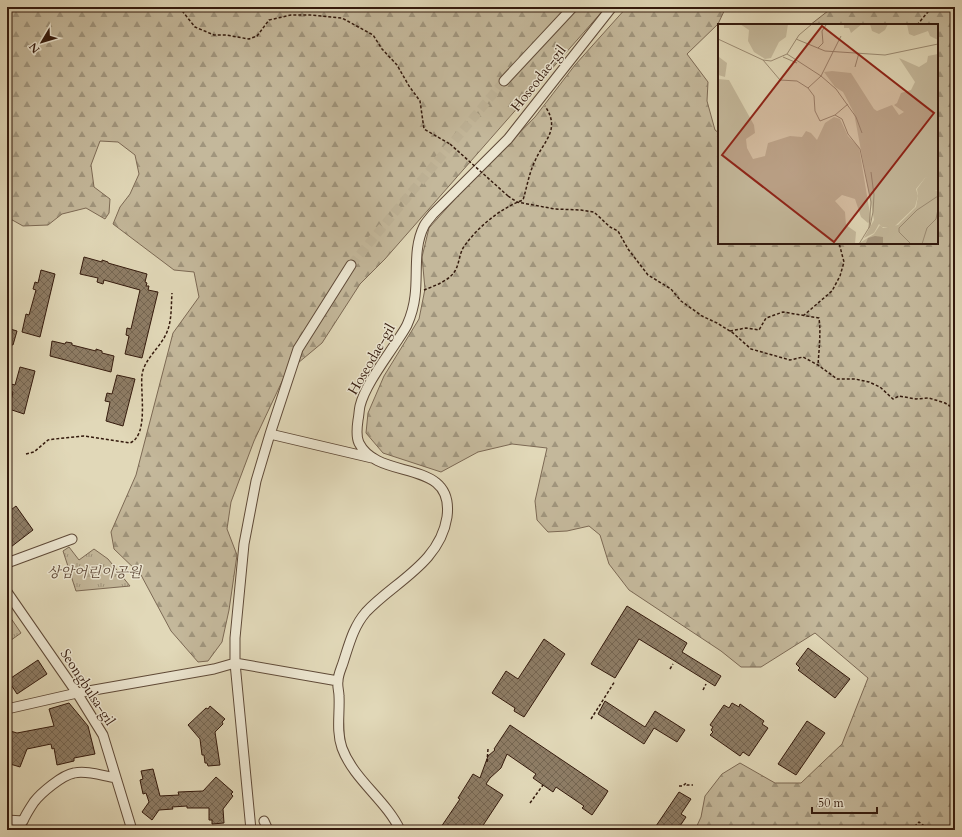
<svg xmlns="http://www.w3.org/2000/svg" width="962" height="837" viewBox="0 0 962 837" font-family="Cardo,'Noto Serif KR',serif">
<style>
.forest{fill:url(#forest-firs);stroke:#7c6954}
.park{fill:url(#park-tufts);stroke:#7c6954}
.building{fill:url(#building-cross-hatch);stroke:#341a0d}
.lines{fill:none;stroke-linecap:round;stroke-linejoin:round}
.minor-tunnel{stroke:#beb296;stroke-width:9;stroke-dasharray:9 4.5;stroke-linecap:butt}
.minor-casing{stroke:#5f4a38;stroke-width:11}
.path{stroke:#341a0d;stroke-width:1.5;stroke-dasharray:3 2;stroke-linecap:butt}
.minor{stroke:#ece6d1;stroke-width:9}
.path-bridge{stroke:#341a0d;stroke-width:1.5;stroke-dasharray:3 2;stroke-linecap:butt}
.labels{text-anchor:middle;stroke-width:3;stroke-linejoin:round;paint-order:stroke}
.street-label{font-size:14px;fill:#341a0d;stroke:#ece6d1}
.park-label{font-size:14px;font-style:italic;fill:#5f4938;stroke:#ece6d1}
.inset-road{fill:none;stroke:#9c8c74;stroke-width:1}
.view{fill:#8f2418;fill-opacity:0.15;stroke:#8f2418;stroke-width:2}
.inset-edge{fill:none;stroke:#341a0d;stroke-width:2}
</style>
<defs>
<pattern id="forest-firs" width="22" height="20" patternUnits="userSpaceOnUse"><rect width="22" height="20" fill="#c4b89b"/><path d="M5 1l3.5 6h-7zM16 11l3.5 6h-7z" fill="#a0957d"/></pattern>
<pattern id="park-tufts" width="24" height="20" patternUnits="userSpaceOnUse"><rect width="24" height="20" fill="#c4b89b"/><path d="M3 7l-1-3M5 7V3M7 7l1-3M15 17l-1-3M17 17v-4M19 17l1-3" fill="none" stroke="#a0957d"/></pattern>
<pattern id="building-cross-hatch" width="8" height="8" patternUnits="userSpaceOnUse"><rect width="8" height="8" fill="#8e7d66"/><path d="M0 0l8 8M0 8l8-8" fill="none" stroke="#756652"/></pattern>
</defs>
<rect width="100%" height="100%" fill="#e1d8b8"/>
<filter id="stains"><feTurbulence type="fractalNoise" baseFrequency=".005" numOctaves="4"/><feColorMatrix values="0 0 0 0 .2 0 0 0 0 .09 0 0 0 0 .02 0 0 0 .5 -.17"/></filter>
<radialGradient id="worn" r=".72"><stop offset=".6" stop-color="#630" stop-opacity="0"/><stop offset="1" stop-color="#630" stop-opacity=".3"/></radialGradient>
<!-- forest -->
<path class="forest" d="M7,7H606L385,259L360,284L322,343L286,373L254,441L231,502L227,529L237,555L229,610L222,642L208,661L198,662L171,631L141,575L114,549L111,532L136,475L173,333L199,297L194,272L174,270L113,224L120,207L130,194L139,174L135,155L118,142L100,141L91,165L94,187L110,199L109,213L105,219L86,208L62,214L48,225L23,226L7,217Z
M627,7H726L718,24L687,54L708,82L707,101L715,130L719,133V243H937V25H810L833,7H955V830H695L701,817L705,796L722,774L740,763L775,783H801L842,744L868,678L815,633L761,667H741L721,651L629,590L609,564L600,535L589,526L567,531L548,532L537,520L535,501L547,448L512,444L478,452L441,472L383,453L366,433L368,413L384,376L419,319L425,289L422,257L429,228L455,199L535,117L575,65Z"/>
<!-- park -->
<path class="park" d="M69,547L79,560L94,549L108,559L130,586L76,591L63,551Z
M8,614L21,633L7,643V615Z"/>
<!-- building -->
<path class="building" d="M84,257L102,262V260L108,262V263L147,274L145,282L147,283L146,286H149L148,290L158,292L142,358L125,354L129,336L126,335L127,328L131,329L140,290L104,280L103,284L97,282L98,278L80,274Z
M41,270L55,274L40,337L22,332L26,314L29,315L36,290L33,289L35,282L38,283Z
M7,328L17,331L13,345L7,344Z
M52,341L65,344L66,342L72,343V345L96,351V349L102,351V353L114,356L111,372L50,356Z
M20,367L35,371L24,414L9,409L13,392L9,391L11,384L15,385Z
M117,375L135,379L123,426L106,421L110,402L105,401L107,393L112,394Z
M16,506L33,530L7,550V513Z
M627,606L687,643L682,652L721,676L715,686L639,639L615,678L591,664Z
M544,639L565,654L524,717L514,711L515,708L492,693L506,671L518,679Z
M808,648L850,679L835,698L798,670L800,668L796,664Z
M38,660L47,674L17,694L8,680Z
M605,701L645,727L655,711L685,730L677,742L654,728L644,744L598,714Z
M69,703L88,726L95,754L74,758V761L57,765L54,748L52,749L51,744L27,749L20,767L7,763V730L17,733L54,726L49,709Z
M732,703L739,707L740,704L764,721L762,724L768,728L749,756L743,752L740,756L710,735L713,732L711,730L713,727L710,725L724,705L729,708Z
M210,706L225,719L222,722L223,724L215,732L220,765L208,766L207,763H205L204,755H202L200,739L188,725L206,708L208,709Z
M807,721L825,733L796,775L778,764Z
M510,725L608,791L605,796L592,815L582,808L584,806L556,787L553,792L533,778L536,774L507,754L501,768L490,778L486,784L503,795L480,830H446L441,827L460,799L458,798L473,774L480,778L488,756L495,750L494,749Z
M153,769L160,796L179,795L178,792L203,791L216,777L233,792L231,794L233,796L223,809L224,823L212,824V820H209V808H187V806L172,807L173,809L159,810L152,820L142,812L149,802L146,793L143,794L140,780L143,779L141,771Z
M679,792L691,799L681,814L686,817L680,826L678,825L674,830H662L656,826Z"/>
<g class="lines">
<!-- minor-tunnel -->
<path class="minor-tunnel" d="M351,265L504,81"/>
<!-- minor casing -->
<g class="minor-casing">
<path id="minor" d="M504,81L573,7
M270,434L372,458
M7,563L72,539
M7,592L77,693L103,735L132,830
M7,709L77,693L214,669L235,663L338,681
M7,820L23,821C26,814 30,808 34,802C41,793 62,775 74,773C87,770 103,776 116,778
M264,821L268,830
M251,830L235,663V638L244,544L256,481L270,434L298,349L351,265
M400,830C386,800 354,780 342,748C336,731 340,713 339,696C339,691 337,686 338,681C338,675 341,669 343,663C349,645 353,627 366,612C394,582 440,563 447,517C455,457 378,482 359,443C356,437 357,427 358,420C359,416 359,410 360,406C365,386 384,361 395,344C399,338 404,331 407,325C411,316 414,305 415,296C418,273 413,248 424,226C426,222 430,218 433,214L508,139L612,7"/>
</g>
<!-- path -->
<path class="path" d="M179,7L195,27L214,35H226L249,39L257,36L269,20L291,15H310L342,18L373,35L382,49L397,65L409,86L420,101L424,129L450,144
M917,25L932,7
M508,196L517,202L555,209L581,210L594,212L610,227L618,231L628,249L648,275L671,289L681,301L702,316L717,323L733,333L751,349L790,360L803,357L818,365L837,379H855L869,382L880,387L893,399L899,396L916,399L929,398L945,403L955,409
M424,290C434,286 449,281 455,271C460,262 459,253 465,245C479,226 501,208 523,200C527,187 529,173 535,161C544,140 561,130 545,106
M803,316L832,291L840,276L844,262L839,243
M730,331L746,328L759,330L766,318L783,312L819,318C821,334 819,349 818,365
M26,454L34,452L48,440L55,439L84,436L130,443C149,435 140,392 142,375C144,359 161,347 167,332C172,320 171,306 172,293
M670,669L673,664
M703,690L706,684
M591,719L615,681
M487,762L488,749
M679,786H683L686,783L687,785H693
M530,803L543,785
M911,830L919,822C931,833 941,830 955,826"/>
<!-- minor -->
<use href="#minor" class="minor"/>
<!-- path-bridge -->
<path class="path-bridge" d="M450,144L508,196"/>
</g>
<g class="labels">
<!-- street labels -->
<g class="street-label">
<text transform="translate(538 78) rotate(-52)" y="5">Hoseodae-gil</text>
<text transform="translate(371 359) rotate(-60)" y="5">Hoseodae-gil</text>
<text transform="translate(88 687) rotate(57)" y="5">Seongbulsa-gil</text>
</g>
<!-- park labels -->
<g class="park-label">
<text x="94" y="577">상암어린이공원</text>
</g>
</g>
<!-- overview -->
<g transform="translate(718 24)">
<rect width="220" height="220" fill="#e1d8b8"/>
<path d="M1,33L9,39L7,53L0,51Z" fill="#c4b89b"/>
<path d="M22,0H70L68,13L61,18L53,34L47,35L36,28L30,17L31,6ZM126,0H144L133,9L131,4H126ZM152,0H170L167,6L161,10L154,7ZM189,0H220V16L212,12L210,7L196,12L191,10ZM220,30V167L217,166V151L207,154L198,165L200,172L197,183L176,203H164L161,200L156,209L146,214L156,196L136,89L125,68L117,63L106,48L114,47L133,49L156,85L159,87L174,81L181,91L186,88L176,81L179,79L183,69L193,66L197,58L181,34L201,43L209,38L210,32ZM0,55L11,56L36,101L37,109L28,115L29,124L35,135L47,132L50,119L72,112L84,113L88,107L93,109L99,116L107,99L116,93L122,95L130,112L141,123L153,196L150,199L143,193L137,175L124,171L117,177L127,188L128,201L138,208L137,220H0Z" fill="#c4b89b"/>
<path d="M214,150L217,151V166L220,168V220H140L156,210L162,201L165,204L180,201L198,183L200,172L199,165L207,154Z" fill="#c4b89b"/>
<path d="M157,212L165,213V220L148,219L150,214Z" fill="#a6977e"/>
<path class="inset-road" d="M0,15L45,36L53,37L69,30L81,11L94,0M78,15L107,27L167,31L220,20M100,24L105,19L104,7L108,1M69,30L103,52L118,65L138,93L144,109M65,33L79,39M45,36L62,56L79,57L90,64L96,72L97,87L102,97L117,91L124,95L130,110L142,125L153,178L151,204M137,43L141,29M90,64L103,52L123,12M117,91L130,80M141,220L152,202L155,188L156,171L153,148M193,220L181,208V204L199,186L220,172M204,220L209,204L218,195L220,185"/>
<path class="view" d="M104,2L216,89L116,218L4,131Z"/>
<rect width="220" height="220" class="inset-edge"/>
</g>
<!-- margin -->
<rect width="962" height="837" fill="none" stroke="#e1d8b8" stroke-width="24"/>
<rect x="8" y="8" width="946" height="821" fill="none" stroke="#341a0d" stroke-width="2"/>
<rect x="12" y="12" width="938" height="813" fill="none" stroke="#341a0d"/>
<!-- north arrow -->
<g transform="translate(42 42) rotate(232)" stroke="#ece6d1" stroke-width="3" paint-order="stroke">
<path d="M0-3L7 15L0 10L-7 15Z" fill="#341a0d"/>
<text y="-6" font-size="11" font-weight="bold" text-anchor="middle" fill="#341a0d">N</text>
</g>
<!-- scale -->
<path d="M812 807v6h65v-6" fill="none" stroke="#341a0d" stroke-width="2"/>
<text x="818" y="807" font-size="12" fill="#341a0d" stroke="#ece6d1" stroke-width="3" paint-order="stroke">50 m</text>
<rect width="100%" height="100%" filter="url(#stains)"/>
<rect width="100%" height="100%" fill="url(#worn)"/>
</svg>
